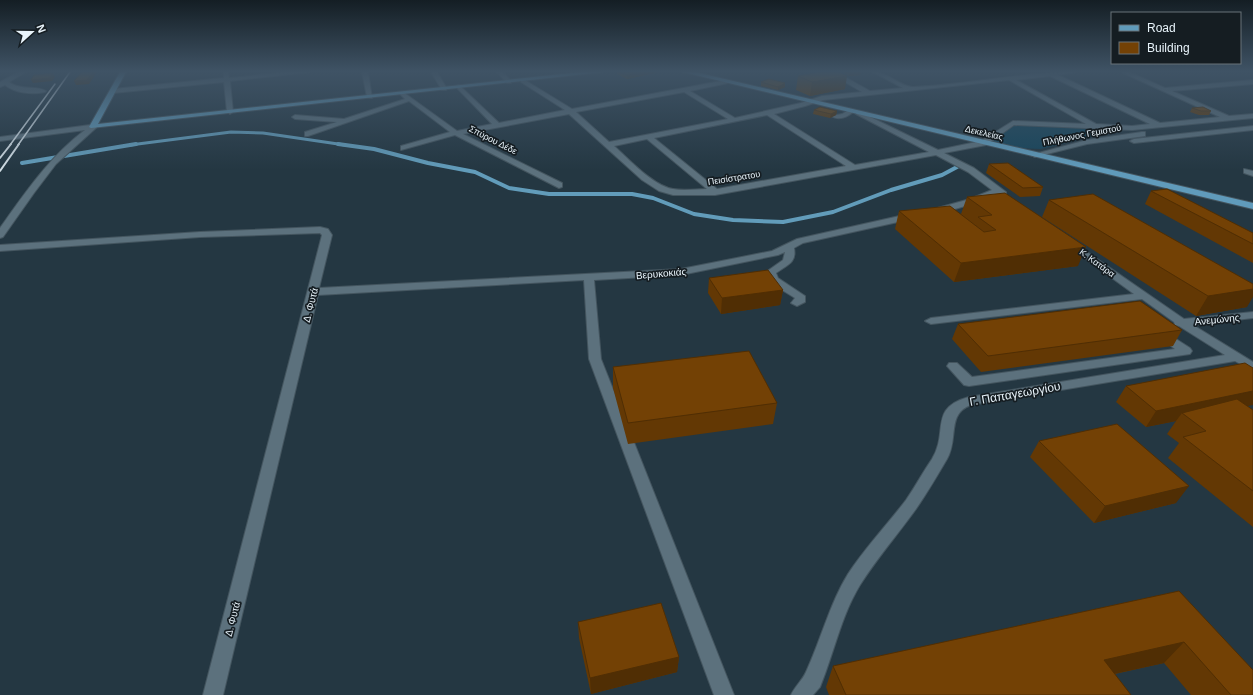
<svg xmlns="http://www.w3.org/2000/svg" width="1253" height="695" viewBox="0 0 1253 695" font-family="Arial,sans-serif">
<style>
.green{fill:#17455b}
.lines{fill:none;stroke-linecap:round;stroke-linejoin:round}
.stream-far1{stroke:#629cba;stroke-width:3}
.stream{stroke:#629cba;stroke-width:4}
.minor-casing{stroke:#44555f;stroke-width:2}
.major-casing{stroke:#44555f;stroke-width:2}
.minor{fill:#5c717d;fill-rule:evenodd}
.major{fill:#609bbb;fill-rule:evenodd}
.rail-far1{stroke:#d2dee5;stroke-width:1.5}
.rail{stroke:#d2dee5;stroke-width:2}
.wall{fill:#633804}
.shaded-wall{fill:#502e04}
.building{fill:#734105;stroke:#502e04}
.labels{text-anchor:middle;stroke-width:3.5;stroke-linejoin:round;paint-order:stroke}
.far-street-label{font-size:9px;fill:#e8f3fa;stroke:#151d22}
.street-label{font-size:10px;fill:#e8f3fa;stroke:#151d22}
.near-street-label{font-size:12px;fill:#e8f3fa;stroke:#151d22}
</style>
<rect width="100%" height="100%" fill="#243742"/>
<!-- green -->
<path class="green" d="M1016,124L1093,127L1107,133L1041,149L1015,148L990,142Z"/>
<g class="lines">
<!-- stream-far1 -->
<path class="stream-far1" d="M130,145L231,132L263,133L345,145"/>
<!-- stream -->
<path class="stream" d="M338,144L374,149L428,163L475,172L509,188L549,194H632L653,198L694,214L733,220L783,222L833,212L891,190L942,175L957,167
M22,163L136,144"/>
<!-- minor casing -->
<g class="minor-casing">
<path id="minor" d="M18,72H26L9,82C21,91 37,85 46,91L45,92C32,95 15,93 5,85L0,87V82Z
M224,72H228L229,78L286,72H310L230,81L233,112L230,114L227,112L224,82L113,93L110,91L113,89L224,78Z
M362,72H368L372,98L367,97Z
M431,72H437L447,89L446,90H442Z
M497,72H503L511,81V83H507Z
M828,72H836L870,91L903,88L873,72C888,72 901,87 913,87C968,85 1021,72 1076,72L1058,75L1160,123L1220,117L1121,72H1129L1165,88L1253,80V84L1172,91L1229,116L1253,114V118L1132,130L1014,125L986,145L944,153L974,168L1006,192V196H1000L997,194L976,203L937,214L934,213V209L970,199L992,190L968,172L936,155L715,195H673L659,191L642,180L569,114L463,134L562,183V187L559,188L455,135L401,150V146L450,132L409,101L308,136H305V132L337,122L295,119L292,117L295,115L344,119L405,99L400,94L403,92L457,131L492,124L457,88V86L459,85L499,123L565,110L521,82V80L523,79L572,109L726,80L728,81V83L690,91L735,118L801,103L822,96L862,92ZM1050,76L1150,124L1132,126L1096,124L1016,80ZM1009,80L1086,124L1013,121L981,141L938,150L858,111L856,112V114L929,152L855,165L774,114L805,106L823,100ZM684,92L728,119L609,142L576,112ZM767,115L846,166L717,189L654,138ZM647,139L707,189C696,189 684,191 673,189C653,186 629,159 614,146Z
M851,109L854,111C848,117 839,121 831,116L842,114Z
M90,125L97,127L56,164L34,193L3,237L0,238V228C25,193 50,156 85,130L0,141V137Z
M1253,126V130L1134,143L1130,141L1134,139Z
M1142,132H1145V136L1087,144L1035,157L1031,155L1087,140Z
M1244,169L1253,171V176L1244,173Z
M913,213L916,214V218L803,243L794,248C797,263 787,265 776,273L778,278L805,296V302L797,306L791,303L795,298L769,282L766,272L783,260L785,252L778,255L681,275L594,280L601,359L734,695H714L589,359L584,280L318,295L223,695H203L322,235L320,233L200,237L0,251V245L200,232L320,227L328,229L332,235L319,288L681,269L772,251L797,239Z
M1071,241L1184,319L1253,312V318L1193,325L1253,362V371L1235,361L971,405C946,414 959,439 947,459C937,476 927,493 916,509C898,534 877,558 860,585C841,616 834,653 820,687L813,695H791C795,686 802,681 806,672C821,640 829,605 848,574C865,548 887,525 906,500C915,487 923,472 932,459C949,432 928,408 969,397L1225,355L1179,326L1175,325L1174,322L1142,299L931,324L925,321L931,318L1134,294L1068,246L1066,244Z
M1162,330L1190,348L1192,351L1190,354L969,386L964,385L947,366L949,363H957L972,377L1175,349L1158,336L1156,334Z"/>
</g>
<!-- major casing -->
<g class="major-casing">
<path id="major" d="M120,72H126L98,124L581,72H603L91,128L89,127Z
M683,72H695L1253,203V209Z"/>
</g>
<!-- minor -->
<use href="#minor" class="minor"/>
<!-- major -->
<use href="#major" class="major"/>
<!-- rail-far1 -->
<path class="rail-far1" d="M10,145L55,84
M18,145L70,72"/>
<!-- rail -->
<path class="rail" d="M0,158L11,144
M0,171L19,144"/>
</g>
<!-- wall -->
<path class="wall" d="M617,72H659L627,79L617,74Z
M843,72H861L860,75L849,76Z
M798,76L845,89L810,96L796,90Z
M761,82L785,87L778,90L761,86Z
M1192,108L1211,111L1209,115H1199L1190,112Z
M814,110L837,111L836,115L830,118L813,114Z
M989,164L1043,187L1040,196L1020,197L986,173Z
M1151,191L1253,233V263L1145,204Z
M967,197L1078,266L954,282L895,229L899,211L961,214Z
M1049,200L1247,307L1196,316L1042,217Z
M709,278L783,290L780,305L721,314L708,293Z
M958,324L1182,330L1173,346L981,372L952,339Z
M613,367L777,403L773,424L628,444L613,388Z
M1126,386L1247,406L1253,410V527L1168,458L1179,443L1167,434L1176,421L1146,427L1116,402Z
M1039,441L1176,503L1094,523L1030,457Z
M1179,591L1253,695H1191L1164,663L1115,674L1131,695H829L826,687L833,666Z
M578,622L679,657L677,672L591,694L579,638Z"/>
<!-- shaded-wall -->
<path class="shaded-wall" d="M93,72H97L89,84L76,85L74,81Z
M643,72H659L627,79V75Z
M850,72H861L860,75L849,76Z
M53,73L55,77L52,81L33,83L31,80Z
M847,76L845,89L810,96L812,82Z
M785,83V87L778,90V87Z
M837,111L836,115L830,118L831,114Z
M1086,247L1078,266L954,282L961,263Z
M1253,289V297L1247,307L1196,316L1208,296Z
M783,290L780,305L721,314L722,298Z
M1253,391V405L1189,418L1182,413L1176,421L1146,427L1156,411Z
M1189,486L1176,503L1094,523L1105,506Z
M1184,642L1164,663L1086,680L1104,660Z
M679,657L677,672L591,694L590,678Z"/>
<!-- building -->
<path class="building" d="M82,72H93L87,80L74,81Z
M620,72H643L627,75Z
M821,72H838L847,76L812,82L798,76Z
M53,73L50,78L31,80L34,75Z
M769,79L785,83L778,87L761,82Z
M820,107L837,111L831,114L814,110Z
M1203,107L1211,111H1201L1192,108Z
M1008,163L1043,187L1023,188L989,164Z
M1167,189L1253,233V244L1151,191Z
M1005,193L1086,247L961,263L899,211L950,206L984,232L996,230L978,217L992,215L967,197Z
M1093,194L1253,284V289L1208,296L1049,200Z
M768,270L783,290L722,298L709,278Z
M1140,301L1182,330L988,356L958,324Z
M749,351L777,403L628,423L613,367Z
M1245,363L1253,368V391L1156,411L1126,386Z
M1237,399L1253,410V491L1183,437L1206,431L1182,413Z
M1117,424L1189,486L1105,506L1039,441Z
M1179,591L1253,670V695H1231L1184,642L1104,660L1131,695H846L833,666Z
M661,603L679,657L590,678L578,622Z"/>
<!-- sky -->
<linearGradient id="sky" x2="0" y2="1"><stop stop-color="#141e24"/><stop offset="0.42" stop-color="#3f5365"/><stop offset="1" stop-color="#3f5365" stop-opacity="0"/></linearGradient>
<rect width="1253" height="170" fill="url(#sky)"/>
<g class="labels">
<!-- far-street labels -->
<g class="far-street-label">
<text transform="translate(984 133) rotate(13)" y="3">Δεκελείας</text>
<text transform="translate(1082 135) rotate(-11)" y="3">Πλήθωνος Γεμιστού</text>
<text transform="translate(493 140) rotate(27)" y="3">Σπύρου Δέδε</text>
<text transform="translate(734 178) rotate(-9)" y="3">Πεισίστρατου</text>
<text transform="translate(1097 263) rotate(36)" y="3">Κ. Κατάρα</text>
</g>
<!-- street labels -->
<g class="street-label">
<text transform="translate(661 273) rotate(-5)" y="4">Βερυκοκιάς</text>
<text transform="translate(310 305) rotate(-76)" y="4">Δ. Φυτά</text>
<text transform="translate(1217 319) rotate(-6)" y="4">Ανεμώνης</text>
<text transform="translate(232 619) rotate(-76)" y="4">Δ. Φυτά</text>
</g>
<!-- near-street labels -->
<g class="near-street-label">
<text transform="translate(1015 394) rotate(-10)" y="4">Γ. Παπαγεωργίου</text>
</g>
</g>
<!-- legend -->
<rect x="1111" y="12" width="130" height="52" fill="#151d22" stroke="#697378"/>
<rect x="1119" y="25" width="20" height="6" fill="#609bbb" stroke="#697378"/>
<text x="1147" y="32" font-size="12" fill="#e8f3fa">Road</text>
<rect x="1119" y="42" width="20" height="12" fill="#734105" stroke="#697378"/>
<text x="1147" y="52" font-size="12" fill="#e8f3fa">Building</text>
<!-- north arrow -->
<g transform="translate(32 32) rotate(69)" stroke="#151d22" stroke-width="3" paint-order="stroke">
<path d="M0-3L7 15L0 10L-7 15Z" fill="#e8f3fa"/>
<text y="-6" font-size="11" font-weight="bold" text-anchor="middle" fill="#e8f3fa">N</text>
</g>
</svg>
